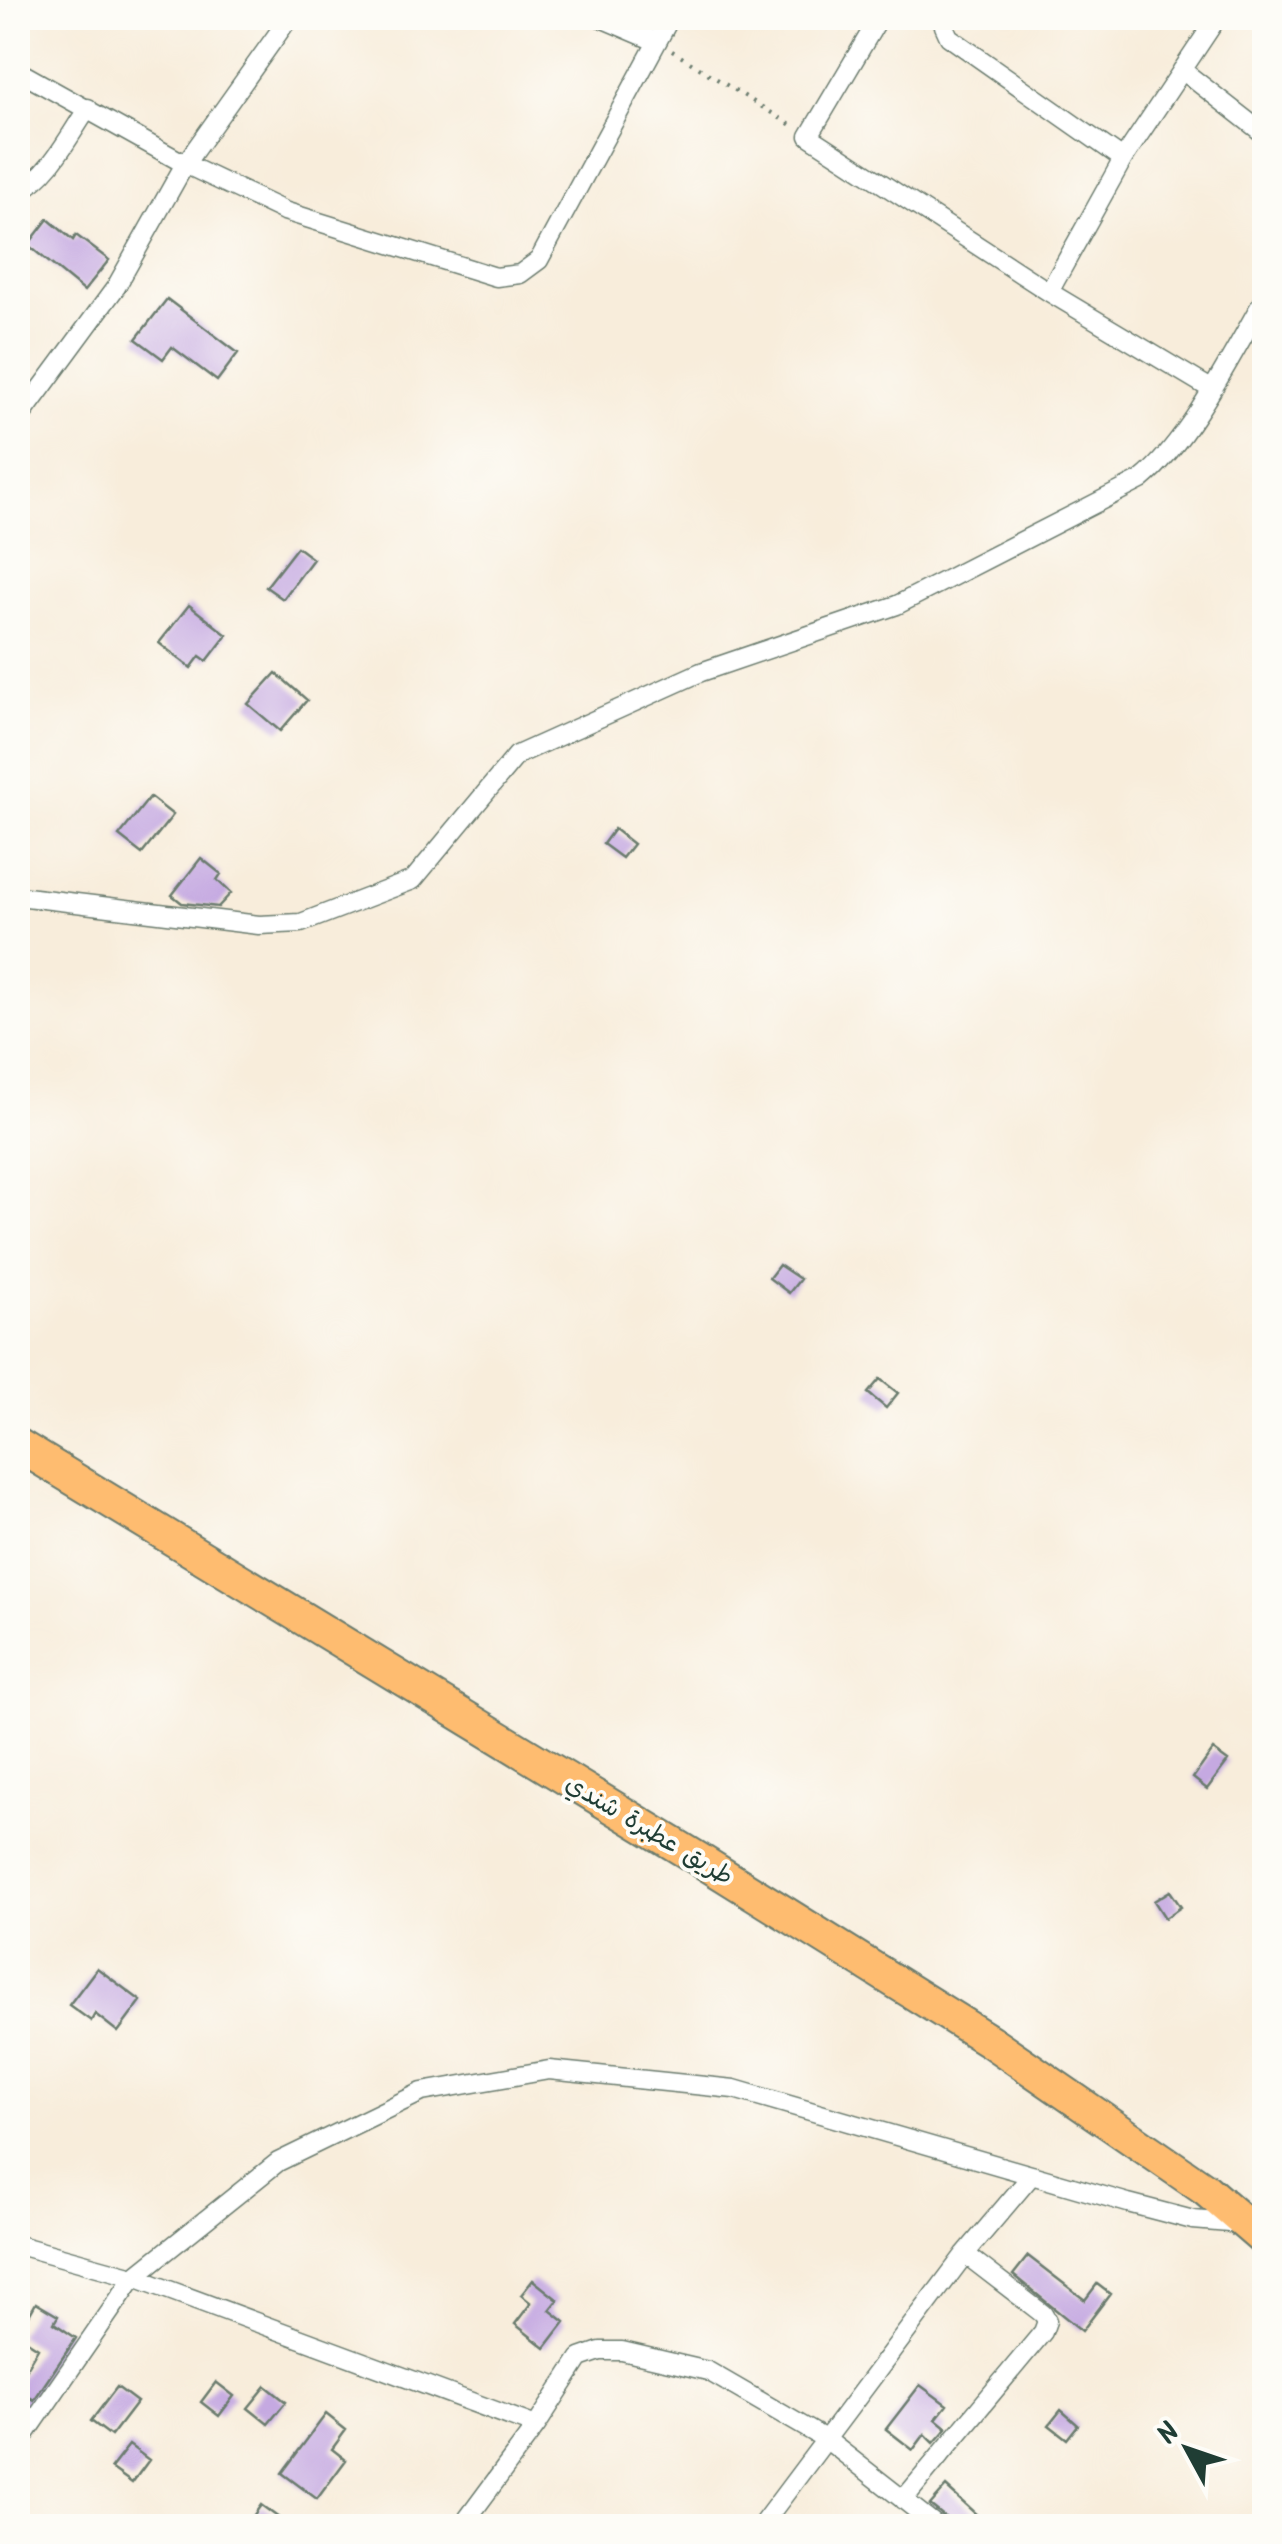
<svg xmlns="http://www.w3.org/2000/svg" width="1282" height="2544" viewBox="0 0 1282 2544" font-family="Kalam,'Playpen Sans Arabic',sans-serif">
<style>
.building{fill:#c5a9e1}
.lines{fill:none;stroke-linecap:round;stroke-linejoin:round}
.street-casing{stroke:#6b7b6e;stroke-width:21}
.highway-casing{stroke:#6b7b6e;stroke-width:36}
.path{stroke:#6b7b6e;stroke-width:4;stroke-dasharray:2.5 8;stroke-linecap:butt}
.street{stroke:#fff;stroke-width:18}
.highway{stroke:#febc70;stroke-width:32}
.labels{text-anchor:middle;stroke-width:8;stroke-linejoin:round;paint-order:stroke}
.street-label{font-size:25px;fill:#1f3d34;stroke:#fdfcf7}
</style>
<rect width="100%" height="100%" fill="#fdfcf7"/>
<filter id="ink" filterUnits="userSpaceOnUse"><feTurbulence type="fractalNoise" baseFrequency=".01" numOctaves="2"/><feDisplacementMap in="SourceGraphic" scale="20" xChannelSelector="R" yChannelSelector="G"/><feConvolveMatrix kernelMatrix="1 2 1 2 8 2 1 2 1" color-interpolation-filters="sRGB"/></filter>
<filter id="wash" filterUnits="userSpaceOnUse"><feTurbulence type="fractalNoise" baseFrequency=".0048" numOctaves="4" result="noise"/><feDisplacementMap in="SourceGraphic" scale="40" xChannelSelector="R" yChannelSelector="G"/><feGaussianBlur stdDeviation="2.25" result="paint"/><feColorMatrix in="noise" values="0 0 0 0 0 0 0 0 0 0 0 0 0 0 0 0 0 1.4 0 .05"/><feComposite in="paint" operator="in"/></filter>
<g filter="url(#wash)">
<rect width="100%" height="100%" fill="#f8eddb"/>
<g id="blocks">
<!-- building -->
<path class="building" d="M48,219L73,240L76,235L109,260L84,291L28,245Z
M167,299L238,353L217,381L172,347L163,359L136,339Z
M297,547L313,559L283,599L266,587Z
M189,605L227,635L207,661L200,656L191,668L159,643Z
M276,673L307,700L280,731L248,704Z
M150,797L173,815L142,854L119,836Z
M614,829L633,844L622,858L603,844Z
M201,858L221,874L217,880L231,893L218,907L182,903L172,895Z
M779,1265L800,1279L789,1293L769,1278Z
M880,1379L898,1393L886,1408L868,1393Z
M1213,1750L1228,1761L1207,1789L1193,1778Z
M1170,1891L1181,1907L1165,1918L1154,1901Z
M97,1968L141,2001L118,2032L95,2014L91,2021L69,2005Z
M1028,2256L1085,2300L1097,2284L1110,2294L1082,2331L1013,2275Z
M533,2280L558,2300L550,2310L565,2322L545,2348L515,2324L531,2303L521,2295Z
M36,2303L58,2316L54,2323L76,2338L34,2400L31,2398L18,2416V2382L38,2348L18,2335Z
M216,2382L234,2396L219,2416L201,2402Z
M920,2385L947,2405L936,2419L947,2428L934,2443L925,2434L913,2450L886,2429Z
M266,2386L286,2402L268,2424L248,2408Z
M117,2387L137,2402L111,2436L91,2421Z
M1061,2410L1078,2425L1067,2439L1049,2425Z
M326,2414L346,2430L332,2449L346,2460L317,2499L282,2473Z
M129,2445L149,2460L132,2483L111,2468Z
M946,2487L989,2526H949L945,2517L930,2505Z
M261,2505L290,2526H246Z"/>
</g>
</g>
<g filter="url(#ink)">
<use href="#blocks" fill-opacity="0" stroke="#6b7b6e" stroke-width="2.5"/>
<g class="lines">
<!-- street casing -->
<g class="street-casing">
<path id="street" d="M601,18L655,41
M879,18L809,136L1049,292L1211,389
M946,18L944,26L949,37L1123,159
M1182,70L1264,134
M18,71L185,164L284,211L496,277L520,274L539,260L670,18
M18,192C50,175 68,138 88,108
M1049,292L1123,159L1217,18
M18,420L116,287L185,164L289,18
M18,896L259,925L301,923L413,880L517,755L701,672L897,605L1141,480C1188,442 1233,353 1264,299
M18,2245L134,2277L536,2426
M18,2445L134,2277L278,2162L422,2092L549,2070L734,2089L1128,2203L1193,2220L1241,2224
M903,2500L1043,2332L1047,2321L1043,2314L965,2254
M462,2526L536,2426L580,2358L600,2351H622L708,2371L827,2440L937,2526
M761,2526L965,2254L1032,2175"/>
</g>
<!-- highway casing -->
<g class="highway-casing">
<path id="highway" d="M18,1445L700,1860L990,2041L1206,2190L1264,2240"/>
</g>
<!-- path -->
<path class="path" d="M672,51L791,125"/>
<!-- street -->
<use href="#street" class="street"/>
<!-- highway -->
<use href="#highway" class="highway"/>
</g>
</g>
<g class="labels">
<!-- street labels -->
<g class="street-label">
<text transform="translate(650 1829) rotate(31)" y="9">طريق عطبرة شندي</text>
</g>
</g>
<!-- margin -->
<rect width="1282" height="2544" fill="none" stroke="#fdfcf7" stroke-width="60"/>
<!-- north arrow -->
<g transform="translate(1187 2449) rotate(310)" stroke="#fdfcf7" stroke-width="8" paint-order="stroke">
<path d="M0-8L18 38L0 25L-18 38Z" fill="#1f3d34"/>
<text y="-15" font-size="28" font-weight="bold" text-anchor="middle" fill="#1f3d34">N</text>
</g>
</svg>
